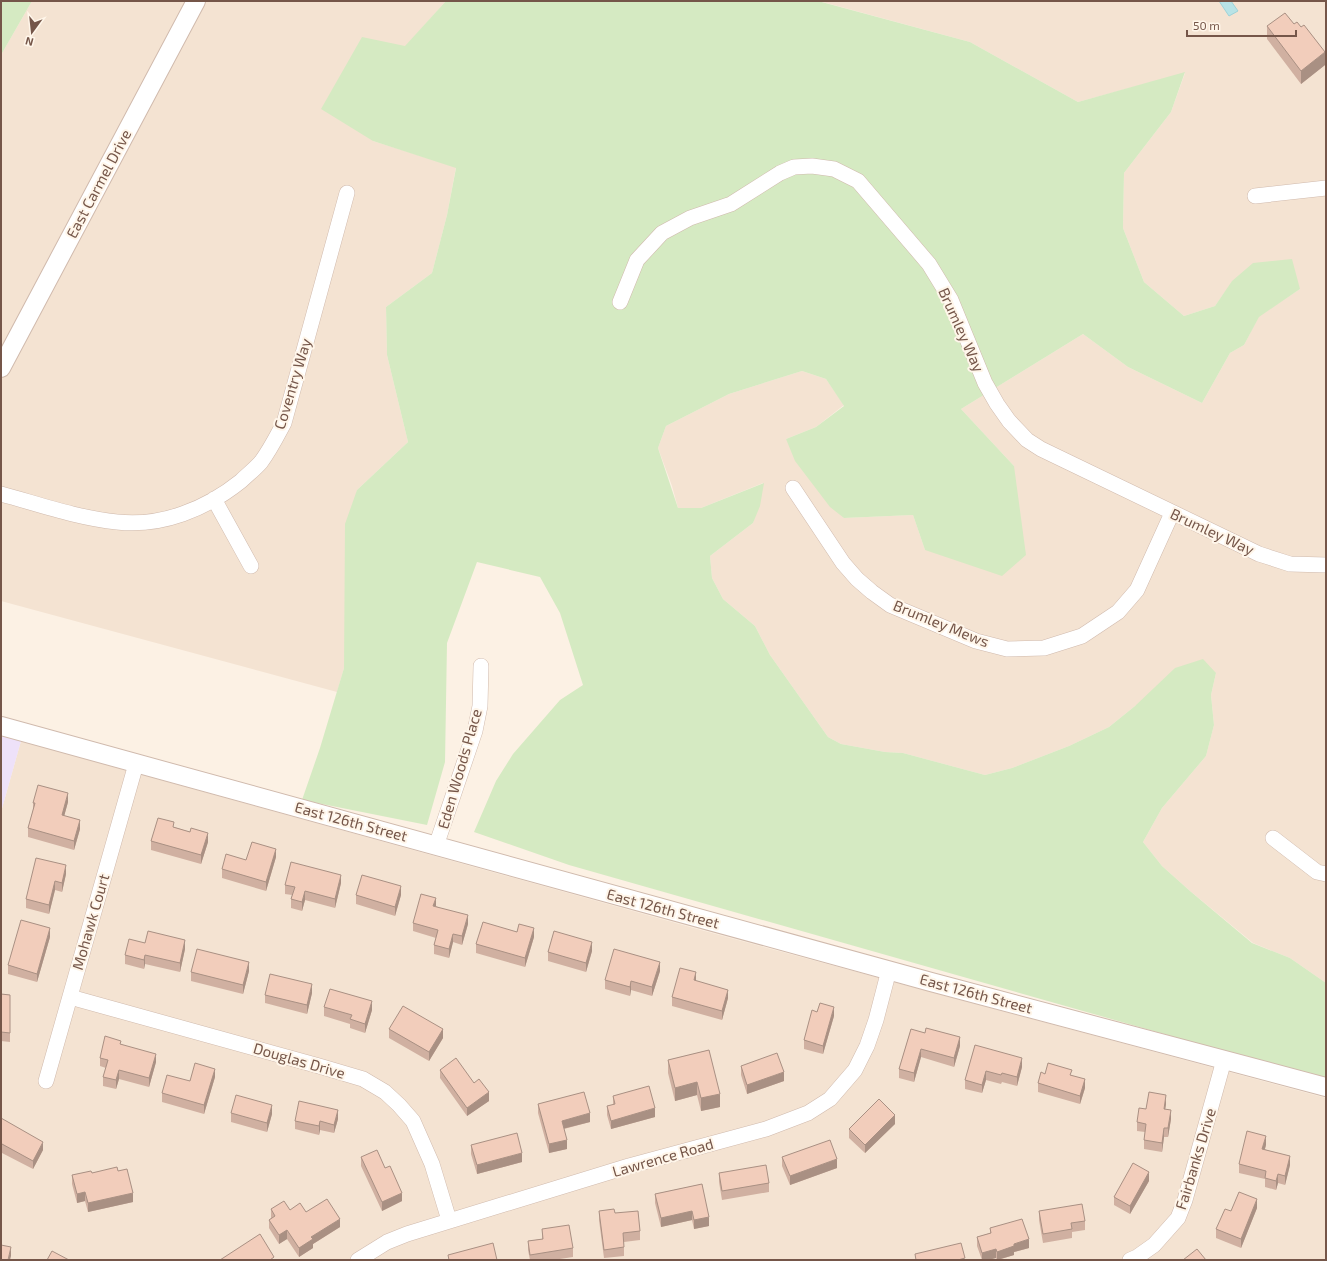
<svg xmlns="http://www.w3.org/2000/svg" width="1327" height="1261" viewBox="0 0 1327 1261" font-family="'Exo 2',sans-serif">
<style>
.residential{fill:#f4e3d2}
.education{fill:#eee1f9}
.green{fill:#d5eac2}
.water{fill:#b8e3e6;stroke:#9ed3d8}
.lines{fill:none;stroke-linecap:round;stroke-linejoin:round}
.minor-casing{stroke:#d0baad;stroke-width:16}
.tertiary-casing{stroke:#d0baad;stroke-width:20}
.minor{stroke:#fff;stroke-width:15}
.tertiary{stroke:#fff;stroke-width:18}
.wall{fill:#d0b0a1}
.shaded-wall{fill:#a99083}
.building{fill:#f2cdbb;stroke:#a99083}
.labels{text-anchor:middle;stroke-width:4;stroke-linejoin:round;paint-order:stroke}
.street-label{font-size:15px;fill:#755649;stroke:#fff6ea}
</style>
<rect width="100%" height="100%" fill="#fcf1e4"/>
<!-- residential -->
<path class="residential" d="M32,1H446L405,47L373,141L456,167L447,215L432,273L386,307L387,355L408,442L357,490L344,668L337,692L1,601V55Z
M819,1H1326V983L1290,958L1253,943L1190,891L1162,866L1143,842L1162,808L1206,756L1214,725L1211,695L1216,673L1135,706L1109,727L1069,746L1012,768L985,775L903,753L885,752L841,744L828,737L770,655L755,626L723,599L712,578L710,556L753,523L763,483L701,508H678L672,486L658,448L666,426L729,394L802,371L826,379L844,405L816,427L786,439L844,518L913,515L925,550L1014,466L961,409L1083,334L1128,367L1202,403L1230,353L1244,345L1259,316L1300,289L1232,282L1215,306L1184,316L1144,282L1123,228L1124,173L1171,112L1185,73L1078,102L970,42Z
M21,741L701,930L1326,1098V1260H1V812Z"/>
<!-- education -->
<path class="education" d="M1,736L21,741L1,812Z"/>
<!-- green -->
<path class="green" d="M1,1H32L1,55Z
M446,1H818L970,42L1078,102L1185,72L1171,112L1124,173L1123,228L1144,282L1184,316L1215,306L1232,281L1253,263L1292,259L1300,289L1259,317L1244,345L1230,353L1202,403L1128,367L1083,334L961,409L1014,466L1026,555L1002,576L925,550L913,515L844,518L830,507L795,461L786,439L816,427L844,406L826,379L802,371L729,394L666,426L658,448L678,508H701L764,483L760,506L753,523L710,556L712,578L723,599L755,626L770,655L828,737L841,744L885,752L903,753L985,775L1012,768L1069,746L1109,727L1135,706L1175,668L1203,659L1216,673L1211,695L1214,725L1206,756L1162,808L1143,842L1162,866L1190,891L1252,943L1290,958L1326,983V1080L569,865L474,832L496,781L513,754L560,700L583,685L560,613L540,577L477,562L447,643L445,762L427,825L302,800L320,748L344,668L345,524L357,490L408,442L387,355L386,307L432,273L447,215L456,168L373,141L321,109L362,37L405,46Z"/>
<!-- water -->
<path class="water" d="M1219,1H1231L1238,11L1229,16Z"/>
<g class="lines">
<!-- minor casing -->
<g class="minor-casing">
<path id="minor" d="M1255,196L1326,188
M620,302L637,260L662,233L690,218L731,204L780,173L794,167L812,166L834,169L858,181L929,264L951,300L985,383L997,404L1009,421L1027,440L1041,449L1259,554L1290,564L1326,565
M793,488L843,563L857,579L872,592L890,605L976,641L1007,649L1044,648L1082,636L1118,612L1137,590L1172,513
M1,494C38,504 78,518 117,522C162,527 206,509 241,481C247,475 255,469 261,462C270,450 277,436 284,423L347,193
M214,499L251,566
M1273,838L1317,872L1326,874
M436,846L475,731L480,706L481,666
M70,997L319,1066L363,1079L385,1092L399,1105L413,1121L432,1164L449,1220
M46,1081L136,764
M358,1260L387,1242L407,1234L629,1166L766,1129L808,1113L830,1099L855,1070L867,1046L876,1020L889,970
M1130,1260L1137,1257L1154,1245L1178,1218L1185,1200L1224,1060"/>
</g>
<!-- tertiary casing -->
<g class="tertiary-casing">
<path id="tertiary" d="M1,368L196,1
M1,726L931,982L1326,1087"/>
</g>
<!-- minor -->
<use href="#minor" class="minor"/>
<!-- tertiary -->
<use href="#tertiary" class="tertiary"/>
</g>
<!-- wall -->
<path class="wall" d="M1267,26L1325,65L1301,84L1267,39Z
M68,802L64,816L80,829L74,850L28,837V828L33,810V803Z
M174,827L190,832L208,842L201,864L151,850V841Z
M276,857L266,891L222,878V869L246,860Z
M66,874L62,892L55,890L49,914L26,908V899Z
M341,883L335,908L305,900L302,911L291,908V899L292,895L285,894V885Z
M356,895H401L395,916L356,904Z
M436,906L468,924L462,945L453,942L449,958L434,954V945L436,938L413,931V923Z
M50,937L37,982L8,974V965Z
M534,937L525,967L476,953V944Z
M145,943L185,949L180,972L145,964L144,969L125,964V955Z
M592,951L586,972L548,961V952Z
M249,971L243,994L191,981V972Z
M660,971L652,996L631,990L630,996L605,989V980Z
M696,981L728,998L722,1020L672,1006V997Z
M312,993L307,1014L265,1003V995Z
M1,994L10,995V1042L1,1041Z
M324,1007L372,1010L365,1033L350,1028V1024L324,1016Z
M834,1016L823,1054L804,1049V1040Z
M389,1029L443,1038L429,1061L389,1038Z
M911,1029L960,1046L954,1067L921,1057L914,1082L899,1078V1069Z
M121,1044L156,1062L149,1087L119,1079L116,1089L103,1086V1077L106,1068L100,1066V1058Z
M975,1045L1022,1067L1017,1086L1002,1082L1001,1084L986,1080L982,1093L965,1089V1080Z
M709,1050L720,1107L701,1111L697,1095L675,1101L668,1073V1060Z
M741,1066L784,1081L747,1094L741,1075Z
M440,1070L474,1083L489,1101L467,1116L440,1078Z
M1045,1074L1072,1076L1085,1088L1080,1104L1038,1092V1083Z
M215,1077L204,1114L162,1102V1093L190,1081Z
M613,1096L655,1117L611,1129L607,1115V1106L613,1105Z
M538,1104L590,1122L564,1129L567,1149L549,1153L538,1113Z
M1166,1104L1165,1109L1171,1119L1168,1137H1164L1162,1152L1144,1149V1140L1145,1132L1137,1131V1122L1146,1109Z
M231,1113L272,1114L267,1132L231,1122Z
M1,1118L43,1150L33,1169L2,1153L1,1155Z
M338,1119L334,1133L320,1130L319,1135L295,1129V1121Z
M895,1124L865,1153L849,1138V1129Z
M471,1145L522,1162L477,1174L471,1154Z
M1266,1145L1265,1149L1290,1165L1285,1185L1278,1183L1276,1190L1265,1187V1179L1239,1173V1164Z
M361,1157L385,1168L402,1201L382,1211L361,1166Z
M782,1157L837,1168L790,1185L782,1166Z
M118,1171L133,1202L88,1212L85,1201L77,1203L72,1184V1175Z
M719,1173L769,1183V1192L722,1200L719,1182Z
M1149,1181L1130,1214L1114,1205V1197Z
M702,1184L709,1226L694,1229L692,1220L661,1227L655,1203V1194Z
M1257,1208L1241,1248L1216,1238V1229L1231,1211Z
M271,1209L290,1210L306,1212L340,1227L313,1244V1248L299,1257L287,1239L279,1244L269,1228V1220L271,1218Z
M599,1211L615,1213L640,1231V1240L624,1242V1256L604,1258L599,1220Z
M1039,1211L1085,1221V1230L1072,1232V1238L1043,1243L1039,1220Z
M990,1228L1029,1248L1014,1252V1255L998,1260H997L996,1258L988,1260H982L977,1246V1237L990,1233Z
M542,1229L573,1248V1257L553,1260H530L528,1250V1241L542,1239Z"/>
<!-- shaded-wall -->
<path class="shaded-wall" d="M1325,52V65L1301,84V71Z
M68,793V802L62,824V815Z
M80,820V829L74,850V841Z
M208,833V842L201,864V855Z
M276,849V857L266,891V882Z
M66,865V874L62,892V883Z
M341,875V883L335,908V899Z
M55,881V890L49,914V905Z
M401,886V895L395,916V907Z
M305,891V900L302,911V902Z
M436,898V906H433Z
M468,915V924L462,945V936Z
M50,928V937L37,982V974Z
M534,928V937L525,967V958Z
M453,934V942L449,958V949Z
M185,940V949L180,972V963Z
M592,942V951L586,972V963Z
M145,955V964L144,969V960Z
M249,962V971L243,994V985Z
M660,962V971L652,996V987Z
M696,972V981L694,980Z
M631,981V990L630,996V987Z
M312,984V993L307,1014V1005Z
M728,990V998L722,1020V1011Z
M372,1001V1010L365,1033V1024Z
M834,1007V1016L823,1054V1046Z
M443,1029V1038L429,1061V1052Z
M960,1037V1046L954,1067V1058Z
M921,1049V1057L914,1082V1073Z
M156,1054V1062L149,1087V1078Z
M1022,1058V1067L1017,1086V1077Z
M215,1069V1077L204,1114V1105Z
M119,1070V1079L116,1089V1080Z
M986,1071V1080L982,1093V1085Z
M784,1072V1081L747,1094V1085Z
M1085,1079V1088L1080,1104V1096Z
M697,1082V1095L675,1101V1088Z
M489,1092V1101L467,1116V1108Z
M720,1094V1107L701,1111V1098Z
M1166,1095V1104L1164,1118V1109Z
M272,1105V1114L267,1132V1123Z
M655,1108V1117L611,1129V1121Z
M338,1110V1119L334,1133V1125Z
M1171,1110V1119L1168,1137V1128Z
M590,1113V1122L562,1129V1121Z
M895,1115V1124L865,1153V1145Z
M320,1121V1130L319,1135V1126Z
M1164,1128V1137L1162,1152V1143Z
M1266,1136V1145L1262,1158V1149Z
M567,1140V1149L549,1153V1144Z
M43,1142V1150L33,1169V1161Z
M2,1144V1153L1,1155V1146Z
M522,1153V1162L477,1174V1165Z
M1290,1156V1165L1285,1185V1176Z
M837,1159V1168L790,1185V1176Z
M1149,1172V1181L1130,1214V1206Z
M1278,1174V1183L1276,1190V1181Z
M85,1192V1201L77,1203V1194Z
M133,1193V1202L88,1212V1203Z
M402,1193V1201L382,1211V1202Z
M1257,1199V1208L1241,1248V1239Z
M692,1211V1220L661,1227V1218Z
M709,1217V1226L694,1229V1220Z
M340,1219V1227L313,1244V1248L299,1257V1248L311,1237Z
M287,1230V1239L279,1244V1235Z
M1029,1239V1248L1014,1252V1255L997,1260V1252L1014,1244Z
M11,1247V1256L10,1260H8Z
M996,1249V1258L988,1260H982V1253Z"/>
<!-- building -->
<path class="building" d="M1285,13L1294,24L1297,22L1301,27L1304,25L1325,52L1301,71L1267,26Z
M38,785L68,793L62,815L80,820L74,841L28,828L35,803H33Z
M158,818L174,822L173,827L190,832L191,828L208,833L201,855L151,841Z
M252,842L276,849L266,882L222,869L226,854L246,860Z
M36,858L66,865L62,883L55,881L49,905L26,899Z
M291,862L341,875L335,899L305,891L302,902L291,899L295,887L285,885Z
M362,875L401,886L395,907L356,895Z
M421,894L436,898L433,906L468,915L462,936L453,934L449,949L434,945L438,930L413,923Z
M21,920L50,928L37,974L8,965Z
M483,922L517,932L519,924L534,928L525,958L476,944Z
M148,931L185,940L180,963L145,955L144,960L125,955L129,939L145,943Z
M554,931L592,942L586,963L548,952Z
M197,949L249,962L243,985L191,972Z
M614,949L660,962L652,987L631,981L630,987L605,980Z
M680,968L696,972L694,980L728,990L722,1011L672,997Z
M270,974L312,984L307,1005L265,995Z
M330,989L372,1001L365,1024L350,1019L352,1015L324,1007Z
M1,994L10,995V1033L1,1032Z
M820,1003L834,1007L823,1046L804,1040L812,1010L817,1012Z
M403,1006L443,1029L429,1052L389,1029Z
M926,1028L960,1037L954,1058L921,1049L914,1073L899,1069L911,1029L925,1033Z
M105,1036L121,1041L120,1044L156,1054L149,1078L119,1070L116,1080L103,1077L108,1060L100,1058Z
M975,1045L1022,1058L1017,1077L1002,1073L1001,1075L986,1071L982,1085L965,1080Z
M709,1050L720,1094L701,1098L697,1082L675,1088L668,1060Z
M777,1053L784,1072L747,1085L741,1066Z
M456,1058L474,1083L479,1079L489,1092L467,1108L440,1070Z
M195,1063L215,1069L204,1105L162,1093L167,1075L190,1081Z
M1048,1063L1072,1070L1070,1075L1085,1079L1080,1096L1038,1083L1041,1072L1045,1074Z
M649,1086L655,1108L611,1121L607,1106L615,1104L613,1096Z
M584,1092L590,1113L562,1121L567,1140L549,1144L538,1104Z
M1149,1092L1166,1095L1164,1109L1171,1110L1168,1128H1164L1162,1143L1144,1140L1146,1124L1137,1122L1139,1108L1146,1109Z
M236,1095L272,1105L267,1123L231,1113Z
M879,1099L895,1115L865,1145L849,1129Z
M299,1101L338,1110L334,1125L320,1121L319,1126L295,1121Z
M1,1118L43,1142L33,1161L2,1144L1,1146Z
M1247,1131L1266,1136L1262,1149L1290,1156L1285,1176L1278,1174L1276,1181L1265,1178L1266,1171L1239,1164Z
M517,1133L522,1153L477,1165L471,1145Z
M830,1140L837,1159L790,1176L782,1157Z
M377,1150L385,1168L390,1166L402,1193L382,1202L361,1157Z
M1133,1163L1149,1172L1130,1206L1114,1197Z
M766,1165L769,1183L722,1191L719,1173Z
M117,1167L118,1171L127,1169L133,1193L88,1203L85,1192L77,1194L72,1175L91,1171L92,1173Z
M702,1184L709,1217L694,1220L692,1211L661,1218L655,1194Z
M1239,1192L1257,1199L1241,1239L1216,1229L1225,1209L1231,1211Z
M327,1199L340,1219L311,1237L313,1239L299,1248L287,1230L279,1235L269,1220L275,1216L271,1209L284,1201L290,1210L300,1203L306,1212Z
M1082,1204L1085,1221L1071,1223L1072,1229L1043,1234L1039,1211Z
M614,1209L615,1213L638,1211L640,1231L623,1233L624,1247L604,1250L599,1211Z
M1022,1219L1029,1239L1014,1244V1246L997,1252L996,1249L982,1253L977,1237L991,1233L990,1228Z
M569,1225L573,1248L530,1255L528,1241L543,1239L542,1229Z
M260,1234L274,1257L270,1260H220Z
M493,1243L497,1260H449L448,1255Z
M961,1243L965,1258L958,1260H916L915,1254Z
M1,1245L11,1247L8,1260H1Z
M1197,1249L1206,1260H1183Z
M52,1251L69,1260H47Z"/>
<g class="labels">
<!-- street labels -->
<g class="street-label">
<text transform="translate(99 184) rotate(-62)" y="5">East Carmel Drive</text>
<text transform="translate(961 330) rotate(66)" y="5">Brumley Way</text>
<text transform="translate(293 384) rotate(-73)" y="5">Coventry Way</text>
<text transform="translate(1212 532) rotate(25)" y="5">Brumley Way</text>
<text transform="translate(941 624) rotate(22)" y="5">Brumley Mews</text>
<text transform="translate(460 769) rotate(-74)" y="5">Eden Woods Place</text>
<text transform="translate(351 822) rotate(15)" y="5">East 126th Street</text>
<text transform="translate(663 909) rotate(15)" y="5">East 126th Street</text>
<text transform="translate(91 922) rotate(-74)" y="5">Mohawk Court</text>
<text transform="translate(976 994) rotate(15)" y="5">East 126th Street</text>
<text transform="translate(299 1061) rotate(16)" y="5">Douglas Drive</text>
<text transform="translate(663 1158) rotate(-16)" y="5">Lawrence Road</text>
<text transform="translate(1196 1159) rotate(-73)" y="5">Fairbanks Drive</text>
</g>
</g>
<!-- border -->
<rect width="1327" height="1261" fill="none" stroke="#755649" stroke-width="4"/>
<!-- north arrow -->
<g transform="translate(32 32) rotate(195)" stroke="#fff6ea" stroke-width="3" paint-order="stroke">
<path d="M0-3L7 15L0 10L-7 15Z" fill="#755649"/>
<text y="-6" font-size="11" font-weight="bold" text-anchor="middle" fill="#755649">N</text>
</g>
<!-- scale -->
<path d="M1187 30v6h109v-6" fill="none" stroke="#755649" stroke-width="2"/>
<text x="1193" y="30" font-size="12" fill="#755649" stroke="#fff6ea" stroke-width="3" paint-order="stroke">50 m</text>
</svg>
